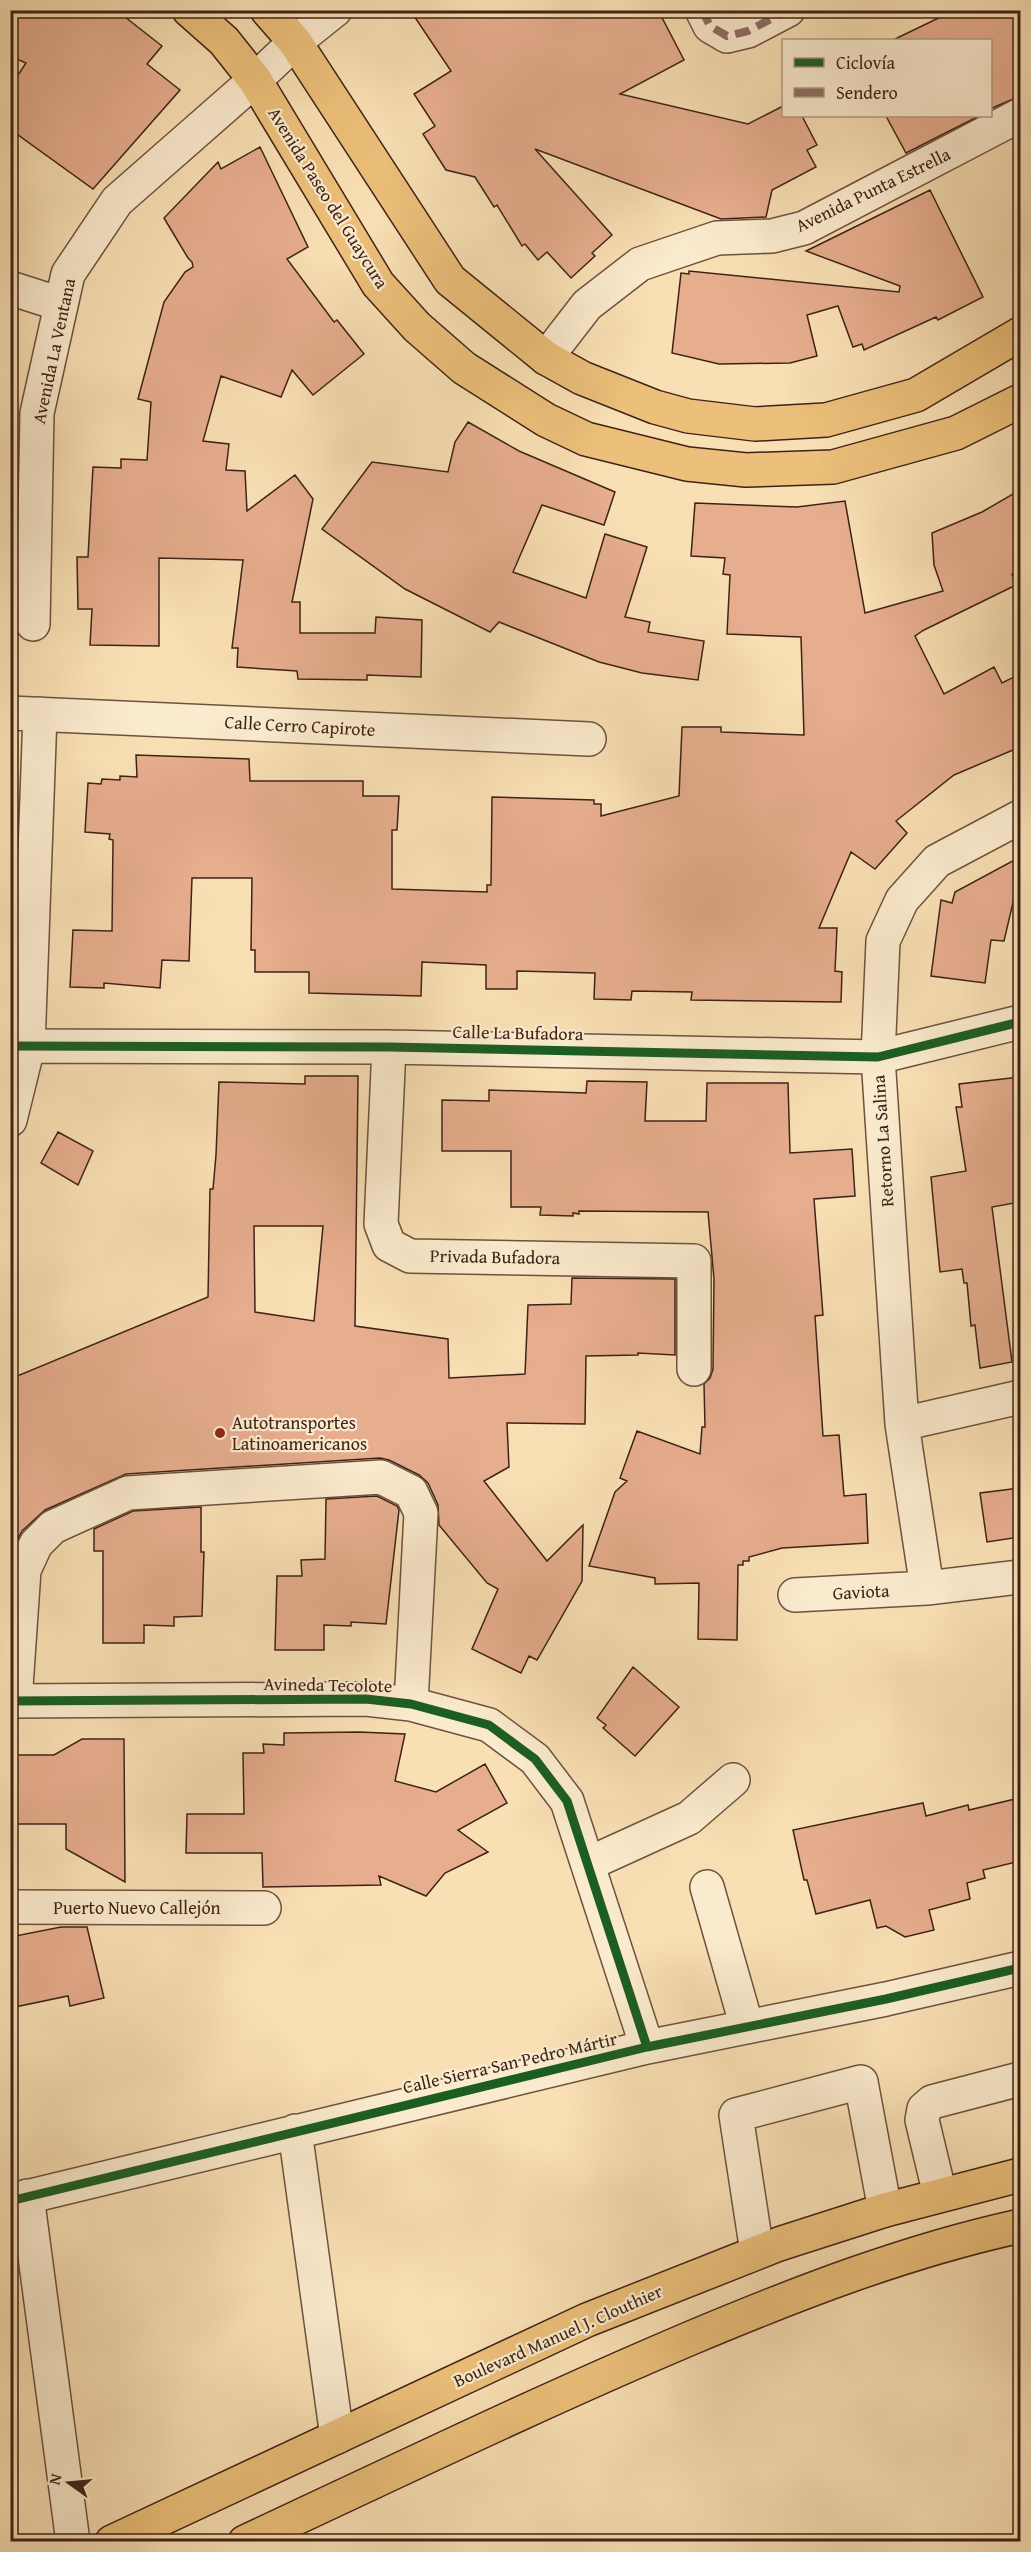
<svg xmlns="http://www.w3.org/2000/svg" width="1031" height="2552" viewBox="0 0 1031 2552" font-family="'Gentium Book Plus',serif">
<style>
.building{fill:#e6ad8e;stroke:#3f2217;stroke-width:1.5;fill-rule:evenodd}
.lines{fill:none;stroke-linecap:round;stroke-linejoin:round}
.minor-casing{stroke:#6e523e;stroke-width:36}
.major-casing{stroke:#3f2217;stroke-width:36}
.minor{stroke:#fbebce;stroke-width:33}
.major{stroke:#ecc07a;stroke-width:33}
.quiet{stroke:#8d6e63;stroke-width:8;stroke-dasharray:15 8;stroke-linecap:butt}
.cycleway-casing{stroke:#fbebce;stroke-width:13}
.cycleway{stroke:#1b5e20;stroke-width:9}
.poi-dot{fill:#8f2418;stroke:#fbebce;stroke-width:2}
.labels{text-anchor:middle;stroke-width:4.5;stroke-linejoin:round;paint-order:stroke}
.street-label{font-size:18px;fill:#3f2217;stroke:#fbebce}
.poi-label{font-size:18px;fill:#3f2217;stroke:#fbebce;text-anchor:start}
</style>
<rect width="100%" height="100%" fill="#f9e0b4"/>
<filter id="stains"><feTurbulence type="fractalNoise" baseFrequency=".00333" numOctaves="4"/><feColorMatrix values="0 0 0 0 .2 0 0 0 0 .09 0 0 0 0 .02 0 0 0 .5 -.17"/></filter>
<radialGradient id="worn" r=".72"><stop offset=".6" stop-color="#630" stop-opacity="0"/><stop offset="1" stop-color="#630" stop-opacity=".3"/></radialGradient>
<!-- building -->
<path class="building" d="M10,10H116L162,46L147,64L180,90L93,189L10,129V87L26,63L10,56Z
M410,10H658L684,60L620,94L748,124L783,106V116H802L817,145L807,150L816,167L772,190L766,217L721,219L535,149L612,235L592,253L595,256L571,278L547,252L538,260L525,244L522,246L497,205L494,207L475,177L446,170L423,134L435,126L414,94L451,71Z
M955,10H1020V96L990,109V40H893Z
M886,116H979L906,153Z
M260,147L308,247L287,259L334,322L337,320L364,354L313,395L292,370L281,397L221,376L203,441L229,444L226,470L245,471L247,511L295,475L313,499L292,602H300V633H375L376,617L422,620L421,677L367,675V680L298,679L297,671L237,667L238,648H232L243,560L159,558V646L90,645L92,609H78L77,557H88L93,467L121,468V459L147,460L151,402L138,399L164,302L185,272L193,267L192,262L188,258L164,218L218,162L221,169Z
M930,190L983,297L938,320L936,317L864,350L862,344L853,347L838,306L807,315L817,356L790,363L719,364L672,353L681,273L689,274V271L899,292L900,286L806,251Z
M468,422L519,451L615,492L604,525L542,505L513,572L586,598L605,534L647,547L625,617L650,622L648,632L704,641L698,680L642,673L599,662L499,622L490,632L405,589L322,529L372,462L448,472L455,442Z
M1020,490V570L1012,574L1016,585L924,630L915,636L944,694L994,667L1002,683L1020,674V747L954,775L896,821L907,833L875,869L851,852L819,928H837L835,971L842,972L841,1002L691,1000L692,992L632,991L631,1000L594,999L595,973L517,971V989H486V965L422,962L421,996L309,993V972H255V950H251L252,878H192L189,961L162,960L160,988L104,983V988L70,987L73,930L112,931L113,840L109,839L110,834L85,832L88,783L101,784L102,779L120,780V776L137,777L136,755L249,759L250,781H363V796H399L397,830H392V889L487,892V885H491L492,797L594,800V804H601V816L679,796L682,727H721V732L804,735L801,637L727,634L730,575L723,574L725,558L691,556L695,503L797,507L845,501L865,613L943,591L934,565L932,533L982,512Z
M1020,857V891L1015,894L1004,941L991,940L985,983L931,976L941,900L952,903L955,892Z
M305,1076H358L355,1326L448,1339L449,1378L525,1374L528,1305L571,1304L572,1278L675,1279V1355L638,1353V1355L586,1356L585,1424L507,1423L509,1467L484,1481L547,1561L583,1525L582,1581L537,1660L529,1656L521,1673L472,1649L498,1589L487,1583L439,1525L438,1505L428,1483L419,1475L389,1460L380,1458L126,1474L45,1510L22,1531L10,1554V1379L208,1297L210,1189H213L216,1155L219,1082L305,1084ZM254,1226H323L314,1321L255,1312Z
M1020,1077V1202L992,1207L1012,1362L980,1368L975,1325L971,1326L967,1283H964L962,1269L940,1272L931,1177L966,1171L956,1107H962L959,1084Z
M587,1081L647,1082L645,1121H706L707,1083H788L790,1153L852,1149L855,1196L814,1199L823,1315L815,1316L823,1436L839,1435L844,1496L866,1494L868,1543L782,1548L749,1557V1561H743V1565H738L737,1640L698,1639L699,1583L655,1584V1578L589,1566L615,1492L627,1481L620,1478L637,1431L700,1454L702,1427H705L704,1384L710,1378L713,1369L714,1279L708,1212L579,1211V1214L573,1213V1216L540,1215L541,1207H511V1151H442V1100L489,1101V1090L586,1093Z
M58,1132L93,1151L78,1185L41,1163Z
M1020,1488V1537L987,1542L980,1493Z
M377,1496L397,1506L399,1510L386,1624L351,1622V1626L324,1625V1650H275L277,1576H302L301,1560L325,1559L326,1499Z
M201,1507V1552H204L202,1616L174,1617V1626L144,1625V1643H103V1551H94V1529L133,1511Z
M633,1667L679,1707L635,1756L603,1728L606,1725L597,1718Z
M359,1732L405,1734L395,1781L436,1792L485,1764L507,1803L458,1830L488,1852L445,1873L426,1896L379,1876L381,1885L263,1887L262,1853H186L187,1814H244L243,1753H264L263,1744L284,1745V1733Z
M82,1739H124L125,1882L66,1849V1824H10V1755H54Z
M1015,1799L1020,1821V1861L983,1870L985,1878L967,1883L970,1899L929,1910L934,1930L905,1937L886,1926L877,1928L870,1900L816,1914L807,1880H804L793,1830L923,1803L926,1816L968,1805L969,1810Z
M61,1927H87L104,1998L70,2006L68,1996L10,2008V1937Z"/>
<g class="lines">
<!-- minor casing -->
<g class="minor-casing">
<path id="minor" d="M702,10L710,26L727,36L748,31L788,10
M10,288L60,304
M546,358L587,305L640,264L717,238L772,236L804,228L1020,115
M33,624L37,413L68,274L117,201L255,80L295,42L335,10
M10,713L589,739
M10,1046L389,1047L878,1057L1020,1022
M389,1047L381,1224L389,1245L410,1256L694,1261V1369
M10,1120L28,1047L40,714
M902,1424L1020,1397
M927,1588L902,1424L878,1057L883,941L902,900L937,861L1020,817
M795,1595L927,1588L1020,1577
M10,1701L366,1699L411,1704L489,1725L535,1759L567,1801L647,2047
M15,1701L24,1570L36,1544L53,1527L128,1493L381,1477L411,1492L421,1513L411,1704
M588,1864L689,1818L733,1780
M707,1887L747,2027
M10,1907L264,1908
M295,2131L337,2437
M940,2195L922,2120L924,2109L932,2102L1020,2079
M27,2196L73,2542
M10,2201L647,2047L886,1999L1020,1968
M757,2252L736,2115L861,2082L885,2210"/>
</g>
<!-- major casing -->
<g class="major-casing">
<path id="major" d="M189,10L224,41L255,80L378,284L417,327L464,368L546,420L586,439L687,464L746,470L833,467L956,433L1020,401
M267,10L295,42L450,280L546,358L582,378L655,407L688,416L755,424L826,420L916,395L1020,334
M112,2542L587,2320L779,2244L885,2210L1020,2175
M245,2542C393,2473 540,2402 691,2338C798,2293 906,2251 1020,2226"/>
</g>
<!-- minor -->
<use href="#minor" class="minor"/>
<!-- major -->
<use href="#major" class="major"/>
<!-- quiet -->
<path class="quiet" d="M702,10L710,26L727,36L748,31L788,10"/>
<!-- cycleway casing -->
<g class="cycleway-casing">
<path id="cycleway" d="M10,1046L389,1047L878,1057L1020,1022
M10,1701L366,1699L411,1704L489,1725L535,1759L567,1801L647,2047
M10,2201L647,2047L886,1999L1020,1968"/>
</g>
<!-- cycleway -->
<use href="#cycleway" class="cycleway"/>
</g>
<!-- markers -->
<circle class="poi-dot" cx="220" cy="1433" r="6"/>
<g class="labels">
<!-- street labels -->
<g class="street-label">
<text transform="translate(873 190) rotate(-26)" y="6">Avenida Punta Estrella</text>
<text transform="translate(328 198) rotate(58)" y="6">Avenida Paseo del Guaycura</text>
<text transform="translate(54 351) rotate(-78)" y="6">Avenida La Ventana</text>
<text transform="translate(300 726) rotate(3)" y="6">Calle Cerro Capirote</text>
<text transform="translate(518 1033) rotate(1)" y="6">Calle La Bufadora</text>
<text transform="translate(883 1141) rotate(-94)" y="6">Retorno La Salina</text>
<text transform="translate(495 1257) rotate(1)" y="6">Privada Bufadora</text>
<text transform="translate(861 1592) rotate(-3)" y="6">Gaviota</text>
<text transform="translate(328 1685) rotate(1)" y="6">Avineda Tecolote</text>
<text x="137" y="1914">Puerto Nuevo Callejón</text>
<text transform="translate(510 2063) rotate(-13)" y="6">Calle Sierra San Pedro Mártir</text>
<text transform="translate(558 2336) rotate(-24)" y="6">Boulevard Manuel J. Clouthier</text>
</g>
<!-- poi labels -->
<g class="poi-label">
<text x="232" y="1429">Autotransportes<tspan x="232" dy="21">Latinoamericanos</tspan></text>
</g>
</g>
<!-- margin -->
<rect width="1031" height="2552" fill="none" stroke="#f9e0b4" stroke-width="36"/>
<rect x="12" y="12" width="1007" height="2528" fill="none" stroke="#3f2217" stroke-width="3"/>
<rect x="18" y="18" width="995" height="2516" fill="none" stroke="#3f2217" stroke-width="1.5"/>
<!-- legend -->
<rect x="782" y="39" width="210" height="78" fill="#fbebce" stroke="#b09b85" stroke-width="1.5"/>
<rect x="794" y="58" width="30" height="9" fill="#1b5e20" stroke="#b09b85" stroke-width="1.5"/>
<text x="836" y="69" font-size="18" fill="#3f2217">Ciclovía</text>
<rect x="794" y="88" width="30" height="9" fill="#8d6e63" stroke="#b09b85" stroke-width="1.5"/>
<text x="836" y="99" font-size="18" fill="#3f2217">Sendero</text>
<!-- north arrow -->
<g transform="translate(69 2483) rotate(285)" stroke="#fbebce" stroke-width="4.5" paint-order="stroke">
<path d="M0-4.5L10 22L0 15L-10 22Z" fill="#3f2217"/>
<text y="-9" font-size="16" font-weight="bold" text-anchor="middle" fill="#3f2217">N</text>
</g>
<rect width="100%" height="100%" filter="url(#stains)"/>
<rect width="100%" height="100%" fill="url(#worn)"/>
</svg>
